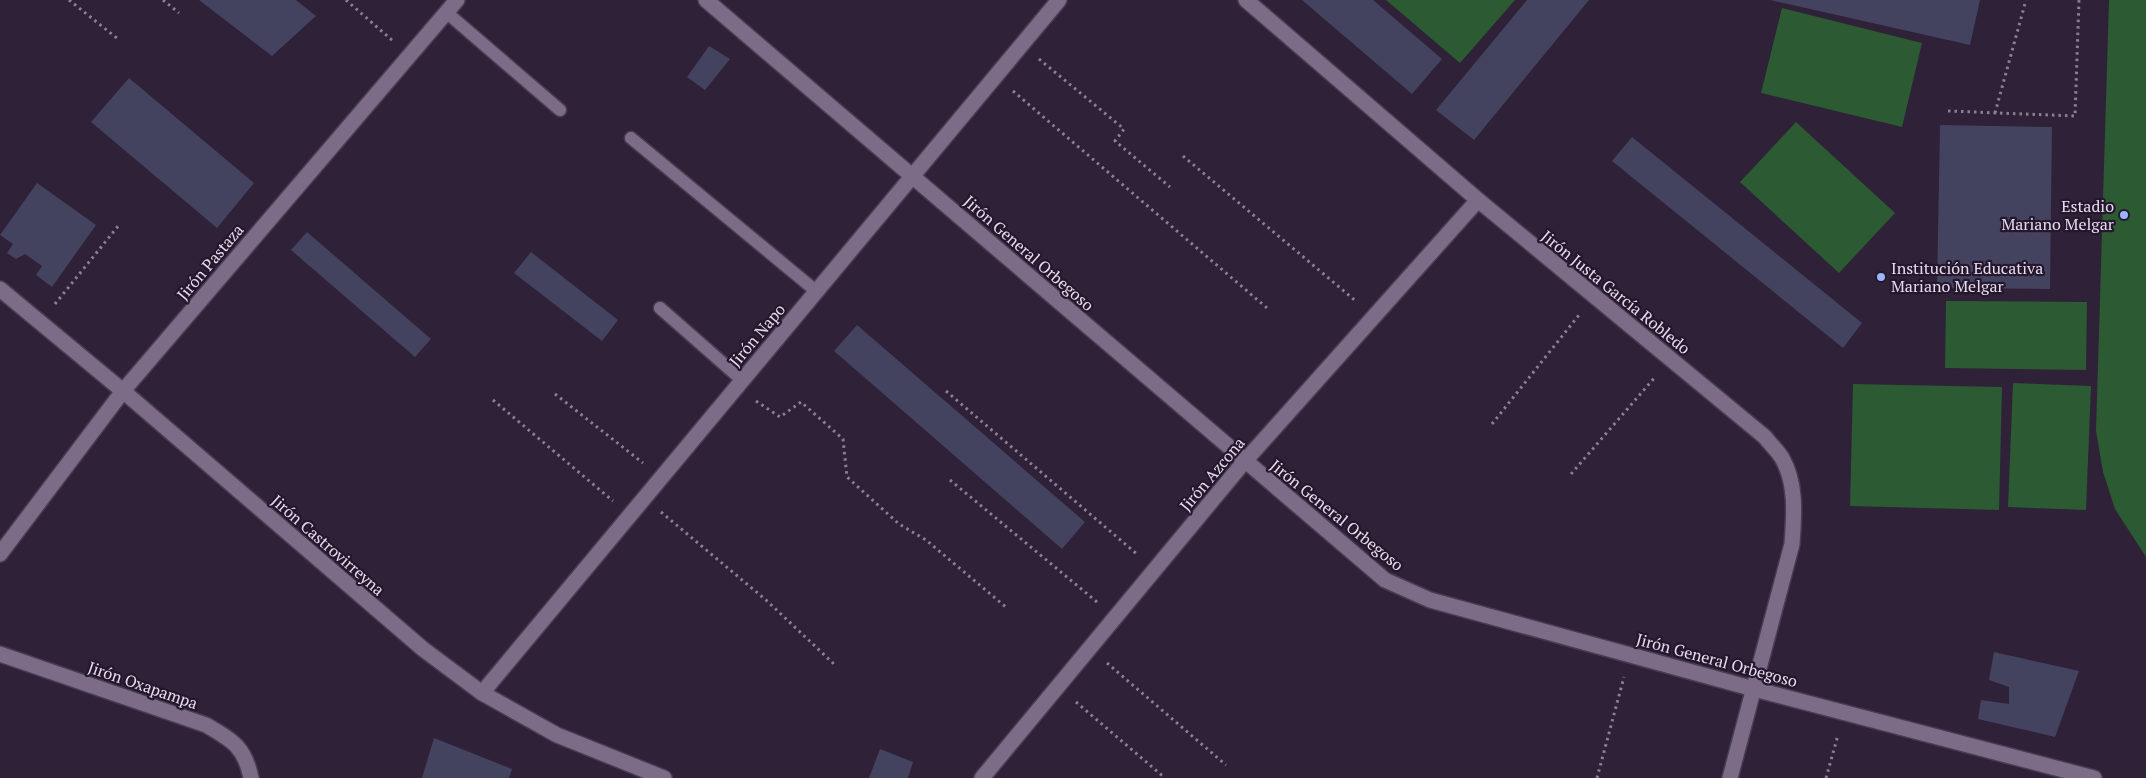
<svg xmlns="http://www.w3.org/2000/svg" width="2146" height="778" viewBox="0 0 2146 778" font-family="'PT Serif',serif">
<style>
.green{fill:#2c5a32}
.building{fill:#44435f}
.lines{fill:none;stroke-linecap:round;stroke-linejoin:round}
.service-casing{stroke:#483c50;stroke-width:15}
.minor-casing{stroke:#483c50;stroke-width:18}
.tertiary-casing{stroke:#483c50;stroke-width:18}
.path{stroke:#8a8093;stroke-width:3;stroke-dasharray:2.5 4;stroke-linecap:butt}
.service{stroke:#7c6c88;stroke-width:12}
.minor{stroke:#7c6c88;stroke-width:15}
.tertiary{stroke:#7c6c88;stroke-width:15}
.poi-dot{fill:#9db4fd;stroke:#24172e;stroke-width:2}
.labels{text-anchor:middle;stroke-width:4.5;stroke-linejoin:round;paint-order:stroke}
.poi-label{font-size:16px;fill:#e6deed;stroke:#24172e;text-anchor:end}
.street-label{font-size:16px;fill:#e6deed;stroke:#24172e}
</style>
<rect width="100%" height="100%" fill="#2e2138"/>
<!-- green -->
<path class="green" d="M1386,0H1515L1460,63Z
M2109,0H2146V557L2115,509L2103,472L2096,431Z
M1782,8L1922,43L1902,127L1761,93Z
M1796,122L1895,213L1839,273L1740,182Z
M1946,301L2087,302L2086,370L1945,368Z
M2013,383L2091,386L2086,510L2008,507Z
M1853,384L2002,387L1999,510L1850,506Z"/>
<!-- building -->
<path class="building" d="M199,0H296L316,16L272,56Z
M1302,0H1373L1442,59L1412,94Z
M1527,0H1589L1474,140L1436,110Z
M1770,0H1980L1970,45Z
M709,46L730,59L705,90L687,77Z
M129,78L254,183L217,228L91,122Z
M1940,125L2052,127L2050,289L1937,288Z
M1632,137L1862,323L1843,348L1612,161Z
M37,183L96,225L52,287L36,275L42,266L25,254L16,259L7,253L13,244L0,235Z
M307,232L431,339L415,357L291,250Z
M531,252L618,320L602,341L514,273Z
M857,325L1085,522L1062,549L834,351Z
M1994,652L2079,671L2055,737L1978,719L1981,700L2009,704V687L1989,680Z
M434,738L512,769L509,778H422Z
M880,749L913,762L908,778H869Z"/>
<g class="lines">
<!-- service casing -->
<g class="service-casing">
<path id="service" d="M446,12L560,110
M631,138L816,291
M660,308L742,380"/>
</g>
<!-- minor casing -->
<g class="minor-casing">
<path id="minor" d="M1246,0L1478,200L1765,437C1770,444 1778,451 1782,458C1797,484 1794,516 1792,544L1730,778
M0,554L123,391L457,0
M0,654L206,725C232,740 245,747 251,778
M482,693L1059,0
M982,778L1244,462L1478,200"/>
</g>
<!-- tertiary casing -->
<g class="tertiary-casing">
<path id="tertiary" d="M706,0L1385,580L1430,600L1754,689L2094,778
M0,289L123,391L423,649L482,693L557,735L664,778"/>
</g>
<!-- path -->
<path class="path" d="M69,0L118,39
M163,0L179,13
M346,0L393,41
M1039,59L1124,129L1115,141L1170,187
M1013,91L1267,308
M1948,111L2075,116L2079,0
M1995,113L2026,0
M1183,156L1357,302
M55,304L119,225
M946,391L1138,555
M555,394L643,463
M493,400L613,501
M756,401L780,417L801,402L843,439L847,477L899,524L926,540L1007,608
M1492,424L1579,315
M1571,474L1656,376
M950,480L1097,602
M661,512L766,600L834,664
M1107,663L1226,765
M1076,702L1165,778
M1597,778L1624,677
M1826,778L1838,735"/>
<!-- service -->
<use href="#service" class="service"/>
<!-- minor -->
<use href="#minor" class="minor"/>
<!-- tertiary -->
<use href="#tertiary" class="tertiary"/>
</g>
<!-- markers -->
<g class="poi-dot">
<circle cx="2124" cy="215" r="5"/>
<circle cx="1881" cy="277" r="5"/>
</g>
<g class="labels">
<!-- poi labels -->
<g class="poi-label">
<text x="2114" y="212">Estadio<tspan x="2114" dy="18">Mariano Melgar</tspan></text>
<text x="1891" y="274" text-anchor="start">Institución Educativa<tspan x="1891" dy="18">Mariano Melgar</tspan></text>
</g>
<!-- street labels -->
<g class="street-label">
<text transform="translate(1029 253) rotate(41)" y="6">Jirón General Orbegoso</text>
<text transform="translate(210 262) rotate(-50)" y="6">Jirón Pastaza</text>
<text transform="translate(1616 292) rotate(39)" y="6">Jirón Justa García Robledo</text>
<text transform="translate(757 335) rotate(-50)" y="6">Jirón Napo</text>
<text transform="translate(1212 474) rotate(-50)" y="6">Jirón Azcona</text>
<text transform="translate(1337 515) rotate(39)" y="6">Jirón General Orbegoso</text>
<text transform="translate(328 545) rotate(41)" y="6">Jirón Castrovirreyna</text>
<text transform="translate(1717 660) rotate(15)" y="6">Jirón General Orbegoso</text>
<text transform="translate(143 685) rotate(19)" y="6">Jirón Oxapampa</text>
</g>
</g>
</svg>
